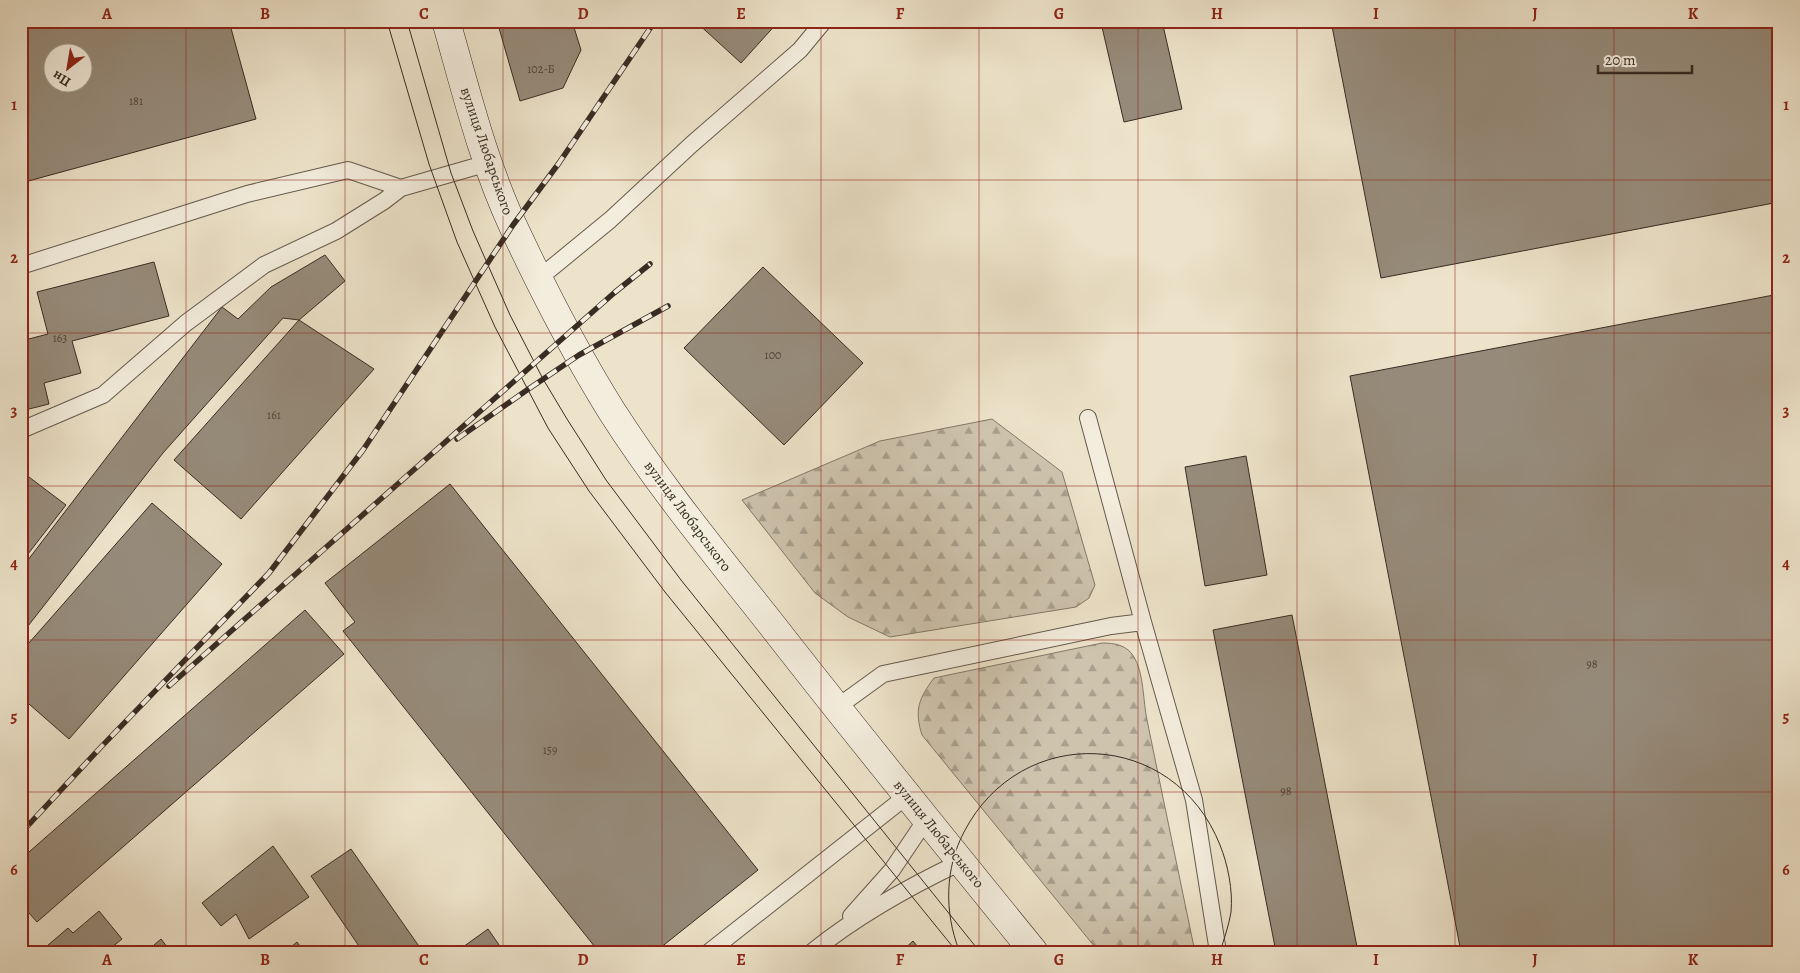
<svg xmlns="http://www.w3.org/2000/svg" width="1800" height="973" viewBox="0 0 1800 973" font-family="Alegreya,serif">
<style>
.forest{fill:url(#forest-firs);stroke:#837868}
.building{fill:#968b7a;stroke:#382c23;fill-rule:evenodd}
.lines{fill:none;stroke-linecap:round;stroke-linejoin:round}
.lane-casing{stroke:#655a4d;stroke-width:18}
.secondary-casing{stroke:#382c23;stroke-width:29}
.lane{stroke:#f3eddd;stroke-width:16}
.secondary{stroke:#f3eddd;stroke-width:28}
.tram{stroke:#382c23;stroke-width:1}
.rail-casing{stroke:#382c23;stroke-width:5.5}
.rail{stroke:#f3eddd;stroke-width:4;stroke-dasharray:11;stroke-linecap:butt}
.grid{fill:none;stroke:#8f2418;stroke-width:1;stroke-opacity:0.55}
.labels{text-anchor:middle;stroke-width:4;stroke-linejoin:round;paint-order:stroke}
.number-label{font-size:12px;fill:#504439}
.street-label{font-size:15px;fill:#382c23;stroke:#f3eddd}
.neatline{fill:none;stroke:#8f2418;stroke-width:2}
.grid-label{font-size:16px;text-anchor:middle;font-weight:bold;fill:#8f2418}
</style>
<defs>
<pattern id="forest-firs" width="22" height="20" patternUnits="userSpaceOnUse" patternTransform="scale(1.25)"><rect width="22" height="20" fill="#cec4ae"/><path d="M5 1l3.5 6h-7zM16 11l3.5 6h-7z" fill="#a89f8d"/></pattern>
</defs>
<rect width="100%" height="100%" fill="#ede3ca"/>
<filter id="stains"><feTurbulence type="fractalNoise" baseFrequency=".004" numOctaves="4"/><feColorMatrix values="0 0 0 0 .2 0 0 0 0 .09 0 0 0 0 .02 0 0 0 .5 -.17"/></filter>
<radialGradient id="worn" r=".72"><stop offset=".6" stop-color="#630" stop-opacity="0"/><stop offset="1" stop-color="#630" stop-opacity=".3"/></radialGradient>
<!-- forest -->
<path class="forest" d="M992,419L1062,472L1095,585L1089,598L1076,607L890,637L848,617L815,593L742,500L880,441Z
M1102,643C1115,643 1127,645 1134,657C1144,673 1143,702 1147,720C1163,798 1179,875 1195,952H1099L922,735C914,710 919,698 934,678Z"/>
<!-- building -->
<path class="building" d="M21,21H229L256,119L21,183ZM52,52H82V82H52Z
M497,21H572L581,50L563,88L520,101Z
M695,21H779L741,63Z
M1127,21H1162L1182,109L1124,122L1102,27Z
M1331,21H1779V202L1381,278Z
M325,255L345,281L299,320L283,318L163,453L21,635V569L222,307L238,319L271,287Z
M154,262L169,316L72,341L81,373L44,383L49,404L21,411V341L48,334L37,292Z
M763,267L863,363L784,445L684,348Z
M1779,294V952H1461L1350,376Z
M299,320L374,369L241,519L174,460Z
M1246,456L1267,575L1205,586L1185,467Z
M21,471L66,505L21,563Z
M450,484L758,870L655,952H599L343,631L355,622L325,583Z
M152,503L222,564L69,739L21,697V652Z
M305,610L344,654L37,922L21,904V859Z
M1292,615L1358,952H1276L1213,630Z
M273,846L309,897L249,939L236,914L221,926L202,903Z
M351,849L423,952H363L311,876Z
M99,911L122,939L106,952H40L68,928L73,933Z
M488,929L504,952H456Z
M161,939L171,952H146Z
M913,941L922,952H901Z
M297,942L304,952H285Z"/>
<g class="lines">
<!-- lane casing -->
<g class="lane-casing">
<path id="lane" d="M21,266L247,194L348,170L401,188L488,163
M538,279L610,220L692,144L800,50L824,21
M1088,418L1143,622
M21,429L26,428L103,395L186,323L264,265L336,231L384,201L401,188
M836,708L883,674L1111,626L1143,622L1194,800L1218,952
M851,916L892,870L927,818
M709,952L908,795
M812,952C858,915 908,887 961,862"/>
</g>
<!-- secondary casing -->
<g class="secondary-casing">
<path id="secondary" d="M446,21C466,91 483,162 514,228C543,290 575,352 611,410C660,487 719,558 775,629C860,738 947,845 1034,952"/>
</g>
<!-- lane -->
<use href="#lane" class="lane"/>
<!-- secondary -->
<use href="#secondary" class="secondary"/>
<!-- tram -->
<path class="tram" d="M387,21L429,164L457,242L495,327L548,428L589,491L665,592L957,952
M407,21L451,173L473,231L510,315L543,379L567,419L606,480L681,580L980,952
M959,950C944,912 945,868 964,832C1021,722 1174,729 1220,845C1228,865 1233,890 1231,912C1229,925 1224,939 1220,952"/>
<!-- rail casing -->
<g class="rail-casing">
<path id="rail" d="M457,439L527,390L579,355L668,306
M169,686L614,293L650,264
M21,833L101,747L269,573L363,450L513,225L559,163L655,21"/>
</g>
<!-- rail -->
<use href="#rail" class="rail"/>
</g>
<!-- grid -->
<path class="grid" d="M186,21V952M345,21V952M503,21V952M662,21V952M821,21V952M979,21V952M1138,21V952M1297,21V952M1455,21V952M1614,21V952M21,180H1779M21,333H1779M21,486H1779M21,640H1779M21,792H1779"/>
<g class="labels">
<!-- number labels -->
<g class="number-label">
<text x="541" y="73">102-Б</text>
<text x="136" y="105">181</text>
<text x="60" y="342">163</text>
<text x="773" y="359">100</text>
<text x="274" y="419">161</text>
<text x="1592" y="668">98</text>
<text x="550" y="754">159</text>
<text x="1286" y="795">98</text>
</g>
<!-- street labels -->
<g class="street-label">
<text transform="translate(487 151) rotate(71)" y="5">вулиця Любарського</text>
<text transform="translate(688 516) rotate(53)" y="5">вулиця Любарського</text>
<text transform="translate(939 834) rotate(51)" y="5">вулиця Любарського</text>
</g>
</g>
<!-- margin -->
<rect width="1800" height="973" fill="none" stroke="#ede3ca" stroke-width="55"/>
<!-- north arrow -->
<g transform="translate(68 68) rotate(211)"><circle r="24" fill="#f3eddd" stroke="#a8a093"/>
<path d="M0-4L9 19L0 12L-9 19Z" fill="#8f2418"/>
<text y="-8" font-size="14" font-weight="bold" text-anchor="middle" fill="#382c23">Пн</text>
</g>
<!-- scale -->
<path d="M1598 65v8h94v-8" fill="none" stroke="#382c23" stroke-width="2.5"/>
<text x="1605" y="65" font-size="15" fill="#382c23" stroke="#f3eddd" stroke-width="4" paint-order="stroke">20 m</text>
<rect x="28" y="28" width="1744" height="918" class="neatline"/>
<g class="grid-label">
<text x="107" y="19">A</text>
<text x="265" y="19">B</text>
<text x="424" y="19">C</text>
<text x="583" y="19">D</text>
<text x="741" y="19">E</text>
<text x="900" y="19">F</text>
<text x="1059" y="19">G</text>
<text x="1217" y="19">H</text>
<text x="1376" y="19">I</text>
<text x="1535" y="19">J</text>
<text x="1693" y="19">K</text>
<text x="14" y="110">1</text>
<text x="1786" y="110">1</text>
<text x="14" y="263">2</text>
<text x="1786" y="263">2</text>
<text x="14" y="416">3</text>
<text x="1786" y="416">3</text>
<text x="14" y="569">4</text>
<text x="1786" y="569">4</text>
<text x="14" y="722">5</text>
<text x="1786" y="722">5</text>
<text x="14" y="875">6</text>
<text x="1786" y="875">6</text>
<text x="107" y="965">A</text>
<text x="265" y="965">B</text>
<text x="424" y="965">C</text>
<text x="583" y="965">D</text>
<text x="741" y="965">E</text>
<text x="900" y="965">F</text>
<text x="1059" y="965">G</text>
<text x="1217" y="965">H</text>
<text x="1376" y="965">I</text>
<text x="1535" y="965">J</text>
<text x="1693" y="965">K</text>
</g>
<rect width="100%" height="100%" filter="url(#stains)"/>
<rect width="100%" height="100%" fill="url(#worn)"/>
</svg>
